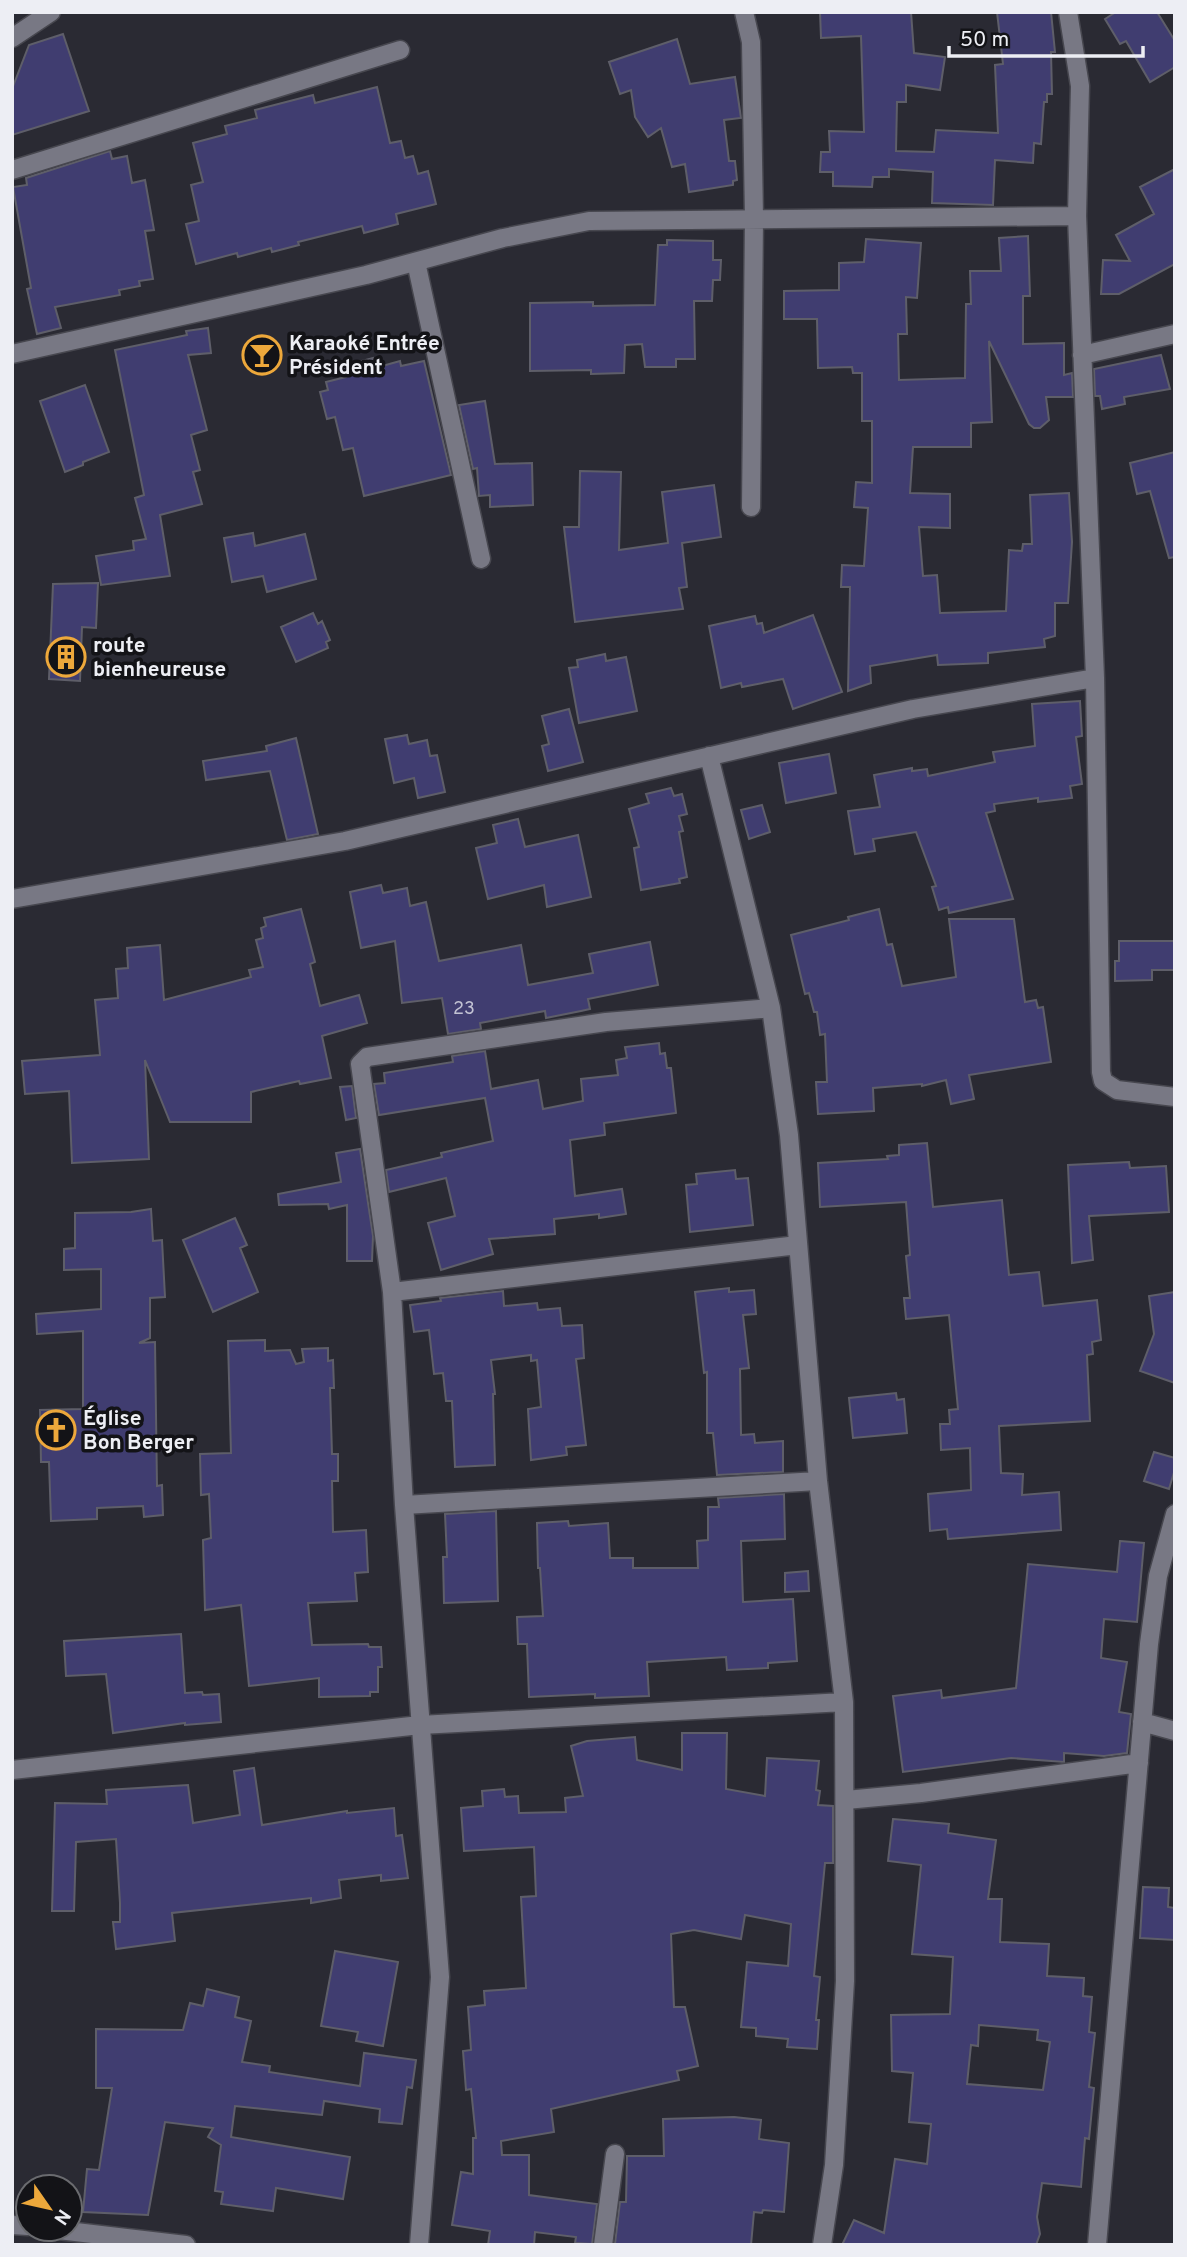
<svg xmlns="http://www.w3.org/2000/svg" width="1187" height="2257" viewBox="0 0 1187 2257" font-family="Overpass,sans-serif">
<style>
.building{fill:#403d70;stroke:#5e5e69;stroke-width:2;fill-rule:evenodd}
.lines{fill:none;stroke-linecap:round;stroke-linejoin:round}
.minor-casing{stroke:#47474f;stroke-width:21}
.minor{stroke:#787884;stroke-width:18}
.labels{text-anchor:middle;stroke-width:7;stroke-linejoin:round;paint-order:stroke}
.number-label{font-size:18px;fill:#c2c2d3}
.poi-label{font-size:21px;font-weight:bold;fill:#edeef4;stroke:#131317;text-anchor:start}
</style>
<rect width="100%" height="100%" fill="#2a2a33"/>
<!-- building -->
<path class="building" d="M820,12H911L914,53L945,57L940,90L906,85V102H897L896,151L934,152L936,130L998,133L995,65L1003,64L997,12H1051L1055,52H1051L1052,94H1047V102H1044L1041,144L1034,143L1033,163L995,160L993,205L932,203L933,172L889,169V177H873L872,187L833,186V172H820L821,152H830L829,131L864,132L861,36L821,38Z
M1116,12H1157L1175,41V67L1150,82L1126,41L1120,44L1105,19Z
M63,34L89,111L12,135V89L29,45Z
M677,39L690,84L735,77L741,118L724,120L729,161H735L737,180L733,181V185L689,192L685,164L672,167L661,128L648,137L635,117L631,90L620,94L609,62Z
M377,87L390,143L401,141L405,158L413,156L418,174L428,171L436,204L396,214L398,224L364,233L362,226L298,242L299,245L272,252L271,248L238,257L237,253L196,264L186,224L199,221L191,185L203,182L193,143L227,134L225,126L257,118L255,110L313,95L315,103Z
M110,151L112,159L127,156L132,183L145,180L154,230L145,231L153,279L139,281L140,286L119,290L120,295L55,307L61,328L37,334L27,289L31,288L13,187L27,185L26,178Z
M1175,169V264L1119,294H1101L1103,260L1130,261L1116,235L1154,214L1140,187Z
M1028,236L1030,296H1023V344L1064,343V375L1072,373L1073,397H1046L1049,420L1040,428H1034L1029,424L989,341L992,422L971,423V447H913L910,493L950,494V528L919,527L923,576L937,575L940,613L1006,611L1009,550L1022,551L1023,544H1032L1030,495L1069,493L1072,542L1068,603H1055V636L1044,639L1045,647L988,653V663L938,665L937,655L870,666L871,683L848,691L850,587H841L842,565L864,566L868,508L854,507L856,482L872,483V421H862V373H853L852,367L818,368L817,319H784V291L839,290V263L864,262L866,239L921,243L917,298L906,297L907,334H898L899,380L965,378L966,304H971L970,271H1001L999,238Z
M667,240L713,241V260H721L720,280H713L712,301H694L695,359H676V367H645L642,344L625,345L624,373L591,374V370L530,371V303L593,302V306L655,305L658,245H667Z
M208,328L211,353L188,355L207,430L191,435L200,470L193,472L202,504L160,515L170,576L101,585L96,556L134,550L133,541L146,539L135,498L144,495L115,350L187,335L186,331Z
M1161,355L1170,389L1124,397L1125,404L1102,409L1100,396H1095L1094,369Z
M373,358L375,368L400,361L401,366L424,361L451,475L364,496L353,448L343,450L335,417L327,419L320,392L328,390L326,382L346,377L343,366Z
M85,385L109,452L83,462V465L65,472L40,401Z
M485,401L495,464L532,463L533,505L490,507V495L479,496L477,468L473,469L459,405Z
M1175,452V557L1169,558L1150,491L1137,494L1130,463Z
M580,471L621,472L619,550L668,543L662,492L714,485L721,537L682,543L687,587L679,588L683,609L575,622L564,527H579Z
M253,533L255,546L305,534L316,579L267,592L263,576L232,582L224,538Z
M98,583L96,628L82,627L80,681L49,679L53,584Z
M313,613L318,624L322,621L330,640L326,642L328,648L296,662L281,627Z
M813,615L842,692L793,709L783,679L742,687L741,683L721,688L709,626L755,616L757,624L762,623L764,633Z
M605,654L606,661L626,657L637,711L579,723L569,668L578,667L577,660Z
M1080,701L1082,736L1076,737L1082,784L1070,786L1072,798L1038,802V798L994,804L995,811L986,813L1013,899L949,913L948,907L939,910L932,887L936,886L916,832L873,839L875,851L855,854L848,811L880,807L874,775L912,768V771L927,769L928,776L995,762L993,752L1035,746L1032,704Z
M569,709L583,762L548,771L542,746L549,744L542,716Z
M407,735L409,744L427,740L430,756L437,755L445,792L418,798L414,778L394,783L385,739Z
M296,738L318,834L287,840L270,771L206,780L203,761L267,751L266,746Z
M829,754L836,793L786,803L779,763Z
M671,788L674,796L682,794L687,814L679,816L683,831L679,832L687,877L679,879L680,883L641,890L634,848L639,847L629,809L649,803L646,794Z
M762,805L770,832L749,839L741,810Z
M518,819L525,847L578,835L591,897L547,907L544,885L488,899L476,848L497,843L493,825Z
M381,885L383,893L407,888L410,906L426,902L439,961L521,945L528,985L593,973L589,954L650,942L658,985L588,999L590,1009L581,1011L546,1018L545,1011L480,1023L481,1029L448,1034L442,998L402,1003L395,941L361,948L350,892Z
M301,909L315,962L310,964L320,1006L359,995L367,1023L322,1036L331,1078L300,1084L299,1081L251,1092V1122H170L145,1060L149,1159L72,1163L69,1091L25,1094L22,1061L100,1055L95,1000L118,998L116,969L128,968L127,948L160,945L164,1000L251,977L249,970L263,967L256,940L263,938L261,928L266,926L264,918Z
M879,909L887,945L892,944L902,986L956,977L949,919H1014L1025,1002L1036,1000L1038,1008L1043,1007L1051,1062L969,1075L974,1099L951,1104L946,1080L922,1086V1084L873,1088L874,1111L818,1114L816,1082H827L825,1034L820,1035L817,1012H814L809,993L805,994L791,935L849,920L848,917Z
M1119,941H1175V970H1152V980L1115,981V961H1119Z
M659,1043L660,1054L665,1053L667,1068H671L676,1113L604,1123L605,1135L570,1140L575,1196L622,1189L626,1214L599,1218V1214L554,1219L555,1234L489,1239L493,1254L441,1270L428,1223L455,1216L446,1178L389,1192L386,1170L442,1157L441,1153L493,1141L485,1098L379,1115L374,1084L385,1083L384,1073L453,1062L452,1056L485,1051L491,1089L538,1080L543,1109L583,1101L581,1079L618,1075L616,1060L627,1058L625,1047Z
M352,1086L356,1118L346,1120L340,1087Z
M927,1143L933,1207L1002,1200L1009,1275L1039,1272L1043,1306L1097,1300L1101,1340L1092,1342L1093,1354L1087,1355L1090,1421L999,1426L1001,1473L1023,1474L1022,1495L1059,1492L1061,1530L948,1539L947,1529L930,1531L928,1494L971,1490L970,1448L941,1450L940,1424H950L949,1410L958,1409L949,1315L906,1319L904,1298H910L906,1256L910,1255L906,1202L820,1207L818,1163L888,1159L887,1156L899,1155V1145Z
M360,1149L373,1236L372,1261H347V1205L329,1209L328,1204L279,1205L278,1194L341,1182L336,1153Z
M1129,1162L1130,1168L1166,1166L1169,1212L1089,1216L1093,1260L1072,1263L1068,1165Z
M735,1170L736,1179L748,1178L753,1225L690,1232L686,1185L697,1184L696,1174Z
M151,1209L153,1241L162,1240L165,1297L150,1298V1338L139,1343L155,1342L157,1486L162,1485L163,1515L144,1517L143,1506L97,1508V1519L51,1521L49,1462H41L40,1410L83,1409V1331L37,1334L36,1314L101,1309V1269L64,1270V1249L75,1248V1213L131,1212Z
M235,1218L247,1245L240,1248L258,1292L213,1312L183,1240Z
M729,1288V1292L754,1290L756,1314L743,1315L749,1368L740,1369L741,1435L754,1434L755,1443L783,1441V1472L717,1475L713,1433H707V1372L704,1373L695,1292Z
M503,1291L504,1306L537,1303L538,1310L560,1308L562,1326L582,1325L584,1358L576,1359L586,1445L566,1447L567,1455L531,1460L528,1409L541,1407L537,1360L531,1361V1355L491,1360L495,1394H493L495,1465L455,1467L452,1401H446L443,1373L434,1374L429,1330L414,1332L410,1305L441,1301L440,1298Z
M1175,1292V1383L1140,1371L1154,1334L1149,1296Z
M265,1340V1351L290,1350L296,1364L304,1362L302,1349L328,1348V1361L333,1360L334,1388H330L332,1454H338V1481H332L333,1532L366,1530L368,1572L355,1573L357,1601L308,1603L312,1645L368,1644L369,1647H381L382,1667H378V1692H370V1696L319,1697V1678L249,1686L241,1605L205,1610L203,1540L211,1538L209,1494L201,1495L200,1454L231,1453L228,1341Z
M896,1393L897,1400L904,1399L907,1433L853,1438L849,1398Z
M1154,1452L1175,1458V1469L1169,1489L1144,1481Z
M784,1494L785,1539L741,1541L743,1602L793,1599L797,1661L768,1663V1668L727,1670L726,1657L647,1662L649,1696L595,1698V1694L529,1697L527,1644H518L517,1617L543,1616L540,1568H538L537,1523L568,1521L569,1526L608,1523L610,1558H633V1568H698L697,1541L708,1540V1507H719L718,1498Z
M496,1511L498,1601L444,1603L443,1557H447L445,1514Z
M1120,1541L1144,1543L1137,1622L1104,1619L1101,1658L1127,1662L1119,1712L1131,1714L1127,1753L1104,1756L1064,1753V1762L1011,1758L903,1772L893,1696L941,1690L942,1698L1016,1688L1028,1564L1117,1572Z
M808,1571L809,1591L785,1592V1573Z
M181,1634L185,1693L202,1692L203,1695L219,1694L221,1722L185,1725V1723L113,1733L106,1674L66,1676L64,1641Z
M682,1733H727L726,1789L765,1796L767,1758L819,1761L816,1790L820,1791L818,1805L833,1806V1863H825L814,1976L820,1977L816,2020H819L817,2049L787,2047L788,2039L756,2036V2028L741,2027L747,1962L788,1966L791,1924L745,1915L741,1939L694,1930L671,1934L674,2007H685L698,2066L677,2071L679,2080L551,2109L554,2132L501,2141L502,2155H529V2195L597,2204L592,2244L575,2243L576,2237L535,2232L534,2245H488L490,2231L452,2225L461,2172L473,2174V2138H476L471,2089L466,2090L463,2051L471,2050L468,2007L485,2005L484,1991L526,1988L521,1897L536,1896L534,1847L464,1851L461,1808L483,1806L482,1791L504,1789L505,1797L518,1796L519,1813L566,1812L565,1798L583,1796L571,1746L587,1741L635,1737L637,1760L682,1770Z
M254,1768L262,1825L347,1811V1813L394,1808L396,1836L402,1835L408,1878L381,1881V1875L339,1880L341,1898L311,1903V1898L172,1913L175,1941L116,1949L113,1922H120V1903L116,1839L76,1842L74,1911H52L55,1803L107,1804L106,1790L188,1785L193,1823L240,1815L234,1771Z
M893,1819L949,1824L948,1833L996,1840L988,1899H1002L1000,1942L1049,1944L1047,1976L1084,1978L1083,1996L1092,1997L1089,2032L1095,2033L1089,2087L1094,2088L1089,2139L1085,2138L1081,2187L1042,2183L1037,2217L1040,2234L1036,2245H842L854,2220L884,2233L895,2159L927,2164L931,2124L909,2122L913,2073L892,2071L891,2015L950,2014L953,1957L912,1954L921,1865L888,1861ZM979,2025L1038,2030L1037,2040L1050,2042L1043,2090L967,2084L971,2045L978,2046Z
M1143,1887L1169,1888L1168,1907L1175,1908V1940L1140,1938Z
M335,1951L398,1962L383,2046L356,2041L358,2032L321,2026Z
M207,1989L239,1997L235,2017L251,2021L242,2062L270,2066L269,2072L360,2086L364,2053L416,2060L412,2088L407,2087L402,2124L379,2122L380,2109L324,2101L322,2115L235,2106L231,2137L350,2157L343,2199L276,2188L273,2211L221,2204L223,2192L215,2191L221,2145L208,2137L213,2128L165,2122L148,2215L83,2212L87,2169L99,2170L112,2088H96V2029L183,2030L190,2003L203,2006Z
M734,2117L761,2120L759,2139L789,2143L784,2212L763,2210L762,2213L754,2212L751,2245L615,2244L620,2202H626L627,2156H664L663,2119Z"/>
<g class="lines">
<!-- minor casing -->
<g class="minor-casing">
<path id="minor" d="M744,12L751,42L754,218L751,507
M1068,12L1080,86L1077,216L1095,678L1101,1072L1103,1081L1117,1090L1175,1097
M12,38L51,12
M12,170L400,50
M416,262L481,559
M12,354L366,275L503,238L589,221L1077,216
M1082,355L1175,334
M709,756L771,1008L789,1135L818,1481L844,1702L845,1981L834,2165L822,2245
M12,899L345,841L913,709L1095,678
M392,1292L798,1245
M404,1505L818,1481
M1142,1722L1175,1731
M12,1770L420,1725L844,1702
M846,1800L921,1793L1139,1763
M12,2225L28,2226
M50,2229L186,2245
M419,2245L440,1977L404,1505L392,1292L360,1064L367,1057L606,1022L771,1008
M603,2245L615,2154
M1097,2245L1149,1644L1158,1576L1175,1514"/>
</g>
<!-- minor -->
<use href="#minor" class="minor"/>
</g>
<!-- icons -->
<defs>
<g id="bar-ring" transform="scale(2.0125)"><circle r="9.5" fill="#131317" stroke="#eda83b" stroke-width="1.5"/><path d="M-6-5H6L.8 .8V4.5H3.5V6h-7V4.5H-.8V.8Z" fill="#eda83b"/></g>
<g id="building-ring" transform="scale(2.0125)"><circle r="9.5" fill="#131317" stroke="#eda83b" stroke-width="1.5"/><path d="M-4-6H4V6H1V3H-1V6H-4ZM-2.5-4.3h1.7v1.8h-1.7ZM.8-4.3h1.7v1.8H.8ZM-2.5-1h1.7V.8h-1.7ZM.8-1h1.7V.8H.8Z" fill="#eda83b"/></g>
<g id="church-ring" transform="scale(2.0125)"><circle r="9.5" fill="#131317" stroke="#eda83b" stroke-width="1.5"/><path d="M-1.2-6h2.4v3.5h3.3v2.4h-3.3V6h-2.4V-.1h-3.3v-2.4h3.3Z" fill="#eda83b"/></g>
</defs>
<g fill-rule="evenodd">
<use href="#bar-ring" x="262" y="355"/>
<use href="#building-ring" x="66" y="657"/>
<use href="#church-ring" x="56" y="1430"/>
</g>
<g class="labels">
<!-- number labels -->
<g class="number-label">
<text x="464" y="1014">23</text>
</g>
<!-- poi labels -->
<g class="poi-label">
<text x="289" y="350">Karaoké Entrée<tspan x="289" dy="24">Président</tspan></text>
<text x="93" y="652">route<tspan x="93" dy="24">bienheureuse</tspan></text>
<text x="83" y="1425">Église<tspan x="83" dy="24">Bon Berger</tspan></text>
</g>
</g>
<!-- border -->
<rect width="1187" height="2257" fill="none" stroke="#edeef4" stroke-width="28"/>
<!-- north arrow -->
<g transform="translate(49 2208) rotate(124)"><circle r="33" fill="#131317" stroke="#6a6b6f" stroke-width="2"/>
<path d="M0-5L12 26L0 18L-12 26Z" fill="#eda83b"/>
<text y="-10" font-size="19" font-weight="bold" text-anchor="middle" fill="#edeef4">N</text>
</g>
<!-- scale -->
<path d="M949 46v10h194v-10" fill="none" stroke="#edeef4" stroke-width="3.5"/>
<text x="960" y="46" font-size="21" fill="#edeef4" stroke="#131317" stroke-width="5" paint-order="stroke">50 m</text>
</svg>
